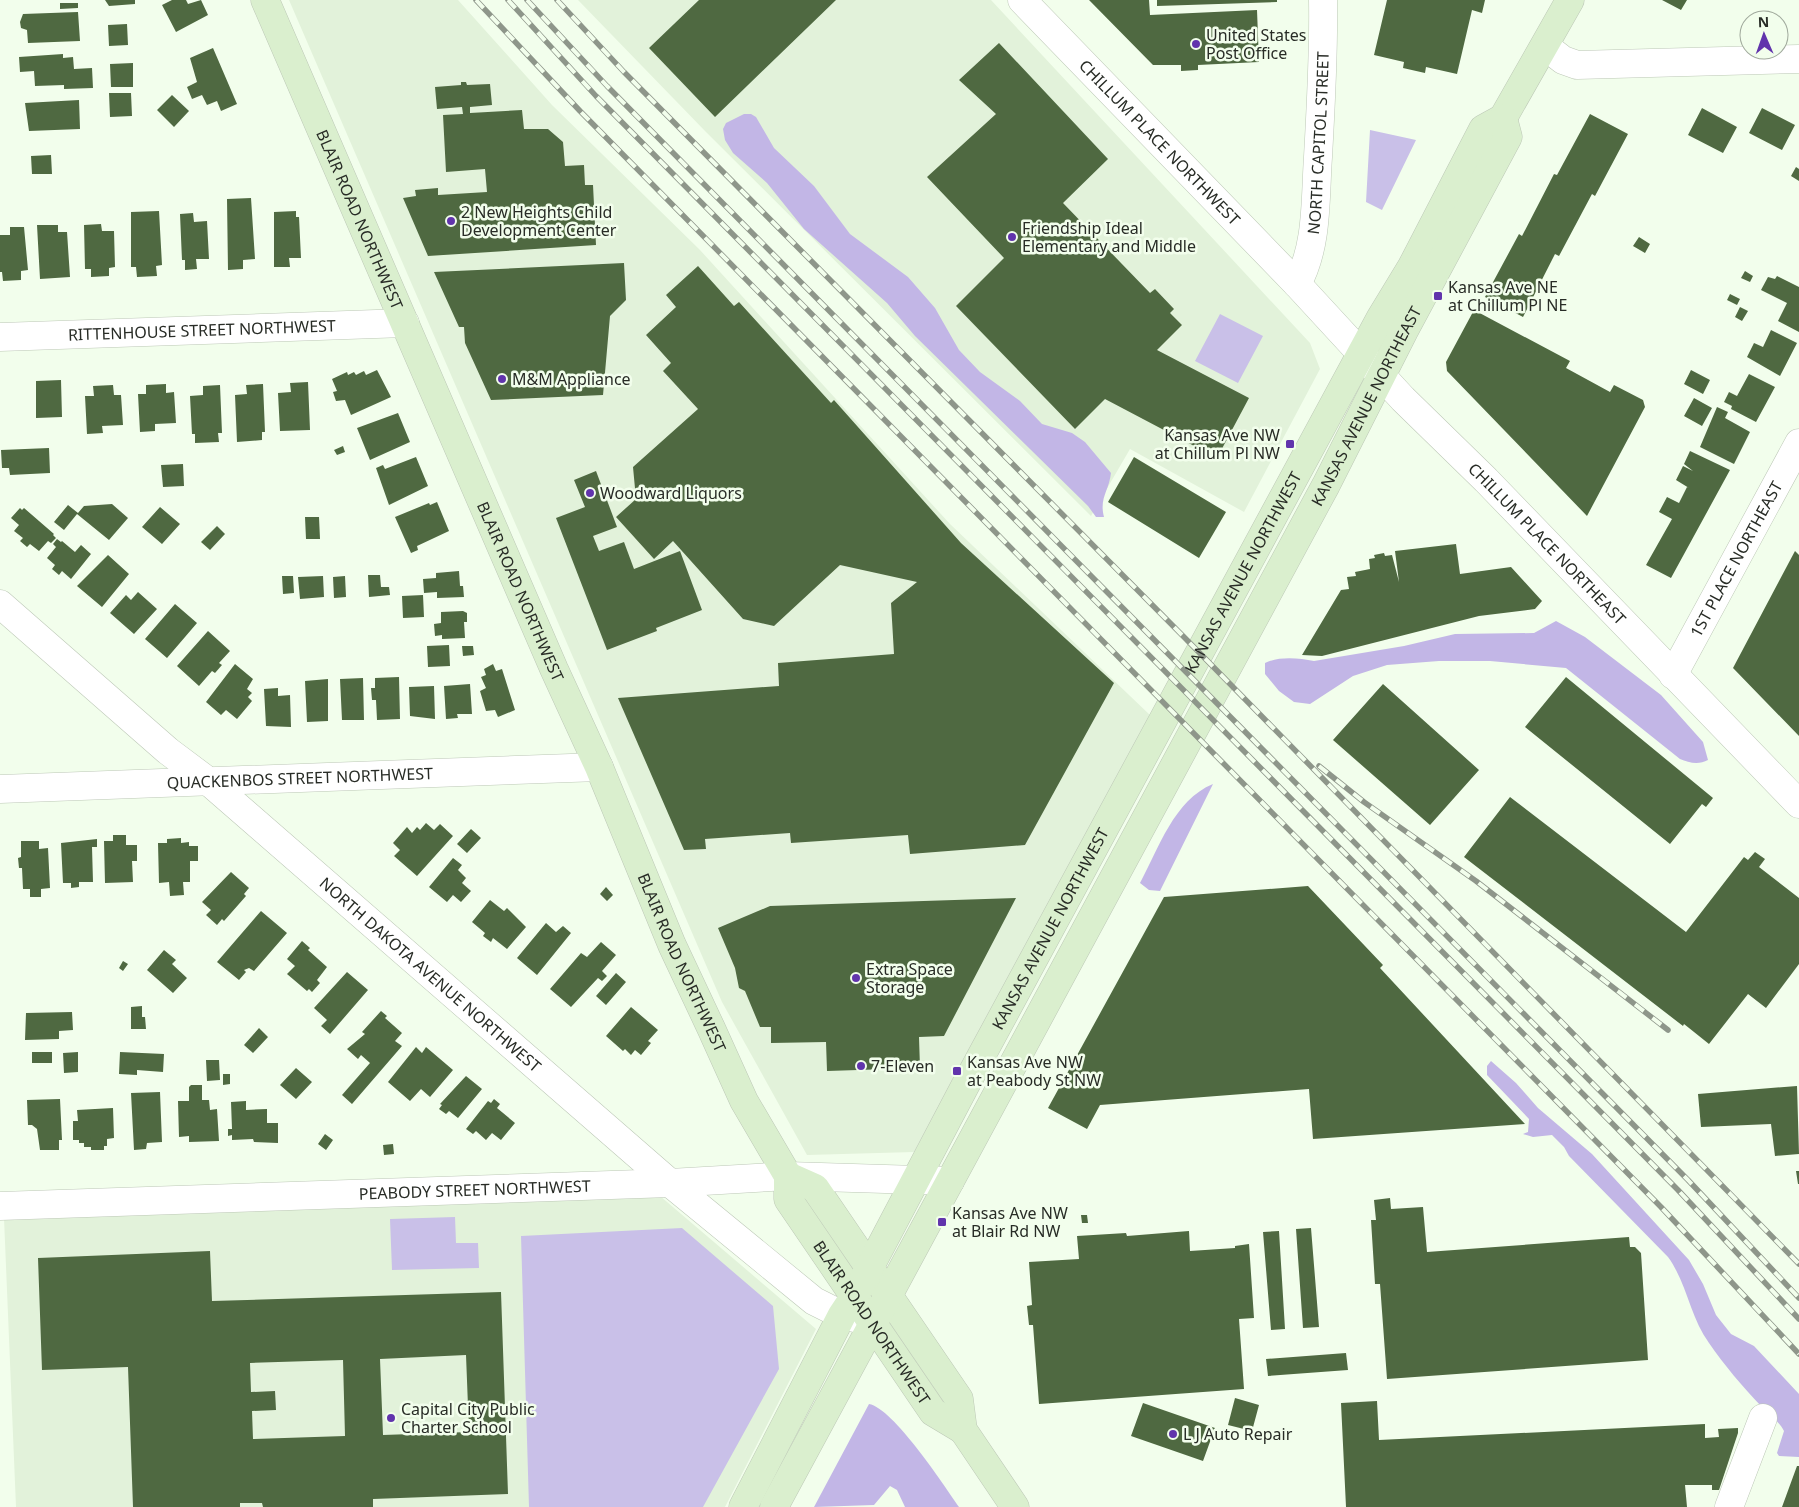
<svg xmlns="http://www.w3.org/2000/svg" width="1799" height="1507" viewBox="0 0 1799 1507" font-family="'Noto Sans',sans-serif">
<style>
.built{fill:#e2f2da}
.green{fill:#c9c0e8}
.forest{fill:#c2b6e6}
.building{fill:#4f6941;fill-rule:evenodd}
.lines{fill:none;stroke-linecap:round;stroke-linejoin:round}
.street-casing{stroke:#bdc8b7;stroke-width:29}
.secondary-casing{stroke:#bdc8b7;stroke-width:29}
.street{stroke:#fff;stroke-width:28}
.secondary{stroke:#daefce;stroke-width:28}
.rail-casing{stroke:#8e968a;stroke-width:5.5}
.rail{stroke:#f2feec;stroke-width:4;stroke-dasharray:11;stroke-linecap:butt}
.poi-dot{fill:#6134ac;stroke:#f2feec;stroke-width:2}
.labels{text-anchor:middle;stroke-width:5;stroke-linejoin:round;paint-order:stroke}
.poi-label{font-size:16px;fill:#282c26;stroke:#f2feec;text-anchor:start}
.street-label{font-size:16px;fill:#282c26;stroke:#f2feec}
</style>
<rect width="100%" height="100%" fill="#f2feec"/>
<!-- built -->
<path class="built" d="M289,0H458L552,105L700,250L950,524L1151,716L914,1152L807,1155L722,1002Z
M578,0H991L1310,343L1320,369L1244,512L1130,449L1091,516L706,132Z
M660,1196L816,1329L725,1507H16L4,1218Z"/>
<!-- green -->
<path class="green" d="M1370,130L1416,140L1382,210L1366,202Z
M1220,314L1263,336L1238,383L1195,361Z
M455,1217L456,1243H478L479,1268L392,1270L390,1219Z
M682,1228L773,1306L779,1369L703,1507H529L521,1236Z"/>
<!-- forest -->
<path class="forest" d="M744,114H751L756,117L774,148L814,186L850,234L908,277L935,308L959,350L980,372L1020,401L1042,424L1072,433L1085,442L1111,473C1109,491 1099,498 1104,517H1096L1088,506L915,336L887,303L804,229L767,183L733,153L725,140L723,129L726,123Z
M1556,621L1585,637L1661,695L1703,742L1708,760C1699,765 1689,763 1680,759L1566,668L1490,661H1439L1387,665L1353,676L1310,704L1294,702L1279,691L1265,674V663C1279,656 1299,658 1314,661L1404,646L1455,634L1534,633Z
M1213,784L1160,891L1149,890L1140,883C1159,848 1174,800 1213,784Z
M1491,1061L1516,1083L1538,1108L1592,1154L1689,1260L1703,1284L1716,1315L1731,1334L1754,1346L1799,1394V1457L1779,1456L1777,1453L1784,1431C1779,1421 1768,1414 1761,1406C1743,1387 1724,1365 1709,1343C1690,1317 1687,1283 1668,1257L1569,1156L1564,1147L1552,1135L1533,1137L1523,1134L1528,1132L1529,1119L1487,1075V1066Z
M869,1404C893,1408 944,1485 959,1507H905L897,1490L890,1486L874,1505L814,1507Z"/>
<!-- building -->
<path class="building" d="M105,0H135V4L109,6Z
M172,0H186L188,4L201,0L208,15L176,32L162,5Z
M699,0H836L715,117L649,48Z
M1089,0H1149L1150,15L1257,10L1259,62L1198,65V70L1181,71V65H1153Z
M1157,0H1277V2L1157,6Z
M1387,0H1485L1482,13L1472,10L1457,74L1426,67L1425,73L1403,68L1404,62L1374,55Z
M1662,0H1687L1681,10Z
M60,3H78V8L60,9Z
M78,12L80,41L28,43L27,30L21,28L20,22L23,14Z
M127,24L128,45L109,46L108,25Z
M999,43L1108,159L1063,203L1150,293L1155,289L1174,309L1170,313L1182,325L1157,350L1249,398L1217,458L1105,399L1075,429L956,306L1004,258L927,177L996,114L959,80Z
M213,48L237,104L221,111L217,101L207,105L202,95L192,99L187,87L197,82L190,58Z
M63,54V58L73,57L74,69L92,68L93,88L64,89V85L35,86L34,71L20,72L19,57Z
M133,63V87H111L110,64Z
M461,82H466L467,85L490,84L492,105L470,107V113L522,110L524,129H548L563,142L565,166L584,165L585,185H593L596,245L428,256L403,198L416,196L415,190L438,188V195L487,192L485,169L446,172L443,115L463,114L462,107L437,109L435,87L461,85Z
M109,93H131L132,116L110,117Z
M172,95L189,111L174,127L157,110Z
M79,100L80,129L29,131L25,103Z
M1702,108L1737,127L1723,153L1688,135Z
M1762,108L1795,125L1782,150L1749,133Z
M1590,114L1628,134L1595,196L1592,194L1559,256L1555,254L1523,317L1485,297L1519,234L1522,236L1554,174L1557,175Z
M51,155L52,174H32L31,156Z
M1796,167L1799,169V181L1791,176Z
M251,198L255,259L243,260V269L228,270L227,199Z
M159,211L162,265L156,266L157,276L137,277L136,267H131V212Z
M296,211V217H299L301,258H289L290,267H274V212Z
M193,213L194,222L207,221L209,259H196L197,269L185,270V260H182L180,214Z
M101,224L102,231H114L115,267L109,268V276L91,277V269H85L84,225Z
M37,225H58V232H67L70,277L40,279Z
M10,227H24L28,270L21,271V280L3,281L2,272H0V235H10Z
M1639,237L1650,244L1645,253L1633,246Z
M624,263L626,300L610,316L603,395L491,400L465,343L464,327H459L434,272Z
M698,266L734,306L739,302L831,403L834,400L961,543L1114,683L1025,845L910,854L908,835L791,843L790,833L705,839L706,849L684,850L618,698L779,686L778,663L894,654L891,603L917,582L840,565L774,626L743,619L673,541L654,559L616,517L636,499L633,467L698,409L663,371L671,363L646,335L676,307L666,295Z
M1745,271L1753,276L1750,282L1741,278Z
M1777,276L1799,287V332L1778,321L1787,303L1761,290L1768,277L1775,279Z
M1730,294L1740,299L1737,305L1727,300Z
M1740,307L1748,311L1742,321L1735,317Z
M1474,310L1570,361L1566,368L1610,392L1614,385L1643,400L1645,407L1587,516L1447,371L1446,362Z
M1771,330L1797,343L1780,376L1747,357L1754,343L1763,347Z
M377,370L391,397L351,415L345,400L336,401L333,392L337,391L332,379L347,372L348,375L354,372L356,375L364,371L366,375Z
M1691,370L1710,380L1703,394L1684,384Z
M1749,374L1775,387L1756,422L1731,409L1732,406L1724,402L1729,392L1737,396Z
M61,380L62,417L36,418V381Z
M308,382L310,430L280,431L278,393L291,392L290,383Z
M166,384V393L174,392L176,423L155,424V431L140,432L138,394H146V385Z
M263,384L265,432H262V440L237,442L235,395L247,394L246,385Z
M113,385L114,395H121L123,425L102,426L103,433L87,434L85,396H94L93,386Z
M220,385L222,433H218L219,442L195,443V434H192L190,396L203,395V386Z
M1694,398L1712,408L1702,426L1684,416Z
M1717,407L1728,412L1725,418L1750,432L1734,464L1700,447Z
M398,413L410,442L370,460L357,428Z
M343,446L345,452L337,455L334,450Z
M49,448L50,473L10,475L9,468H2L1,450Z
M1690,451L1730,470L1671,578L1646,565L1672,519L1659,512L1667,497L1679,503L1687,487L1689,488L1676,480L1683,466L1693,471L1684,464Z
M416,457L428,486L389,505L376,468L383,465L385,469Z
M1134,457L1226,512L1199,558L1108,502Z
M183,464L184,486L163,487L161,465Z
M596,471L617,527L593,536L599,551L624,542L634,569L680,551L702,610L656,628L657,631L607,650L556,518L585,507L574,480Z
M437,502L449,531L417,546L418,550L411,553L395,517L429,503L430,505Z
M112,504L128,518L109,540L77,514L64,530L54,522L68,505L78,513L84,506Z
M160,507L180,524L162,544L142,527Z
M20,508L22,510L24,508L54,534L53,535L56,538L51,543L48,541L39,551L30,544L27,547L20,541L23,538L14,531L19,525L11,518Z
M305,517H319L320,539H306Z
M217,526L225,534L210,550L201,542Z
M57,539L61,542L62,541L75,552L81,545L91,554L71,579L62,571L59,575L52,569L55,565L47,558L56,547L53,544Z
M1456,544L1460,574L1511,567L1542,601L1535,609L1479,616L1322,656L1302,655L1341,590L1349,589L1347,577L1356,576L1355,572L1370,569L1369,559L1375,558L1374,555L1384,553L1385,556L1392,555L1399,582L1395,551Z
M1795,551L1799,555V736L1733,668Z
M108,555L129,574L102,607L77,586Z
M459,571L460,586H463L464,597L437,598V592L424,593L423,579L436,578V573Z
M368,575H380L381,587H389L390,595L369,597Z
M282,576H293L294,593L283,594Z
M323,576L324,597L300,599L298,577Z
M345,576L346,597L334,598L333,577Z
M138,592L157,609L134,634L110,613L126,595L131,600Z
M423,595L424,617L403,618L402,596Z
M175,604L197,623L167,658L145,639Z
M463,611L467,613V622H464L465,638L442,639V635L435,636L434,624L441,623V612Z
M208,631L230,651L219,663L222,665L215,673L212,671L199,686L177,666Z
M449,645L450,666L428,667L427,646Z
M462,646H473L474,655L463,656Z
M235,664L253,679L247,689L252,693L248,697L252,701L237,719L226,710L221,715L206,702Z
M493,664L496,671L502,669L515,710L498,717L495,710L486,711L480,691L486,688L481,677L486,675L484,669Z
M399,677L400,719L377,720L376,700H372L371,688H375V678Z
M1566,677L1713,798L1706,807L1702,804L1670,844L1525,727Z
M363,678L364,720H342L340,679Z
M328,679V721L307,722L305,681Z
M470,684L472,714H457L458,718L446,719L444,686Z
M1383,684L1479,770L1430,825L1333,740Z
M434,686L435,719L410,716L409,687Z
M278,688V696L290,695L291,727L266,726L264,689Z
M1510,797L1686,932L1744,857L1748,860L1755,852L1765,859L1759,867L1799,898V964L1766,1008L1748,994L1709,1044L1684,1024L1683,1026L1464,857Z
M426,823L434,830L440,824L453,836L417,876L394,856L400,850L393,843L407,827L412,833L417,827L420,830Z
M471,829L481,838L467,853L457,844Z
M113,835H126V845H137V861H132L133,882L105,883L104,841H113Z
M181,838V843L189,842V846H198V861H190V882H183L184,895L170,896L169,882L159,883L158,843H167V839Z
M97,839V847H92L93,882H79V887L71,888V883H63L61,843Z
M21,841H39V849L48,848L50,888L41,889V897H30V889H23L22,868H19L18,858L21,857Z
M453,858L462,865L458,870L466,878L462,883L471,891L461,902L453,895L447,902L429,887Z
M231,872L249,888L244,894L246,896L224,921L222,919L217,925L206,915L211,910L202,902Z
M1308,886L1383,965L1380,968L1525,1124L1313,1139L1309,1089L1100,1105L1087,1129L1048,1108L1164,897Z
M606,887L613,895L607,901L600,894Z
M1016,898L944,1036L919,1037L920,1068L827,1071L826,1042L771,1043V1027H760L745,991L739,988L735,968L718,928L770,906Z
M490,900L504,911L507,908L526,927L507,949L493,938L491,942L483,936L485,933L472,922Z
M261,911L287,933L254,971L249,968L244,970L246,972L239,980L217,962Z
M546,923L556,932L563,926L571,933L537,975L517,958Z
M302,941L310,948L308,950L327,967L317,980L320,983L312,992L309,989L307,991L287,974L295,966L287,959Z
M601,942L616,955L602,971L607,976L602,981L598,978L571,1007L550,989L581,953L587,957Z
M164,950L176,960L172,964L187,978L173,993L147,970Z
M123,961L128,964L123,971L119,968Z
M347,972L368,990L330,1034L321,1026L327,1020L314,1008Z
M616,973L626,982L606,1005L596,996Z
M142,1006V1017H145L146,1029H131V1007Z
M631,1007L658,1030L648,1041L651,1043L641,1055L635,1050L631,1055L625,1049L623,1051L606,1036Z
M381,1011L387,1016L385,1018L402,1033L395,1041L402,1046L352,1104L342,1095L370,1063L361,1055L358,1059L347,1049L365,1034L362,1032Z
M72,1012L73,1030L59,1031V1039L25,1040L26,1013Z
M259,1028L268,1037L253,1053L244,1045Z
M416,1047L422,1053L426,1047L453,1070L430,1097L421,1089L410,1101L388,1082Z
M32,1052H52V1063H32Z
M78,1052V1072L64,1073L63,1053Z
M120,1052L164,1054L163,1072L137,1070V1075L119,1074Z
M206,1060H219L220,1080L207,1081Z
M296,1068L312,1082L296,1099L280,1085Z
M223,1074H230V1084L223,1085Z
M466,1076L482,1089L458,1118L449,1111L446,1114L439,1109L442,1105L440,1104Z
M191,1085H202V1100H209L210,1110L217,1109L219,1141L189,1142V1136L179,1137L178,1101H189V1087Z
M1797,1086L1799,1154L1775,1156L1771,1124L1701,1127L1698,1094Z
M160,1092L162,1142L147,1143L146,1149L134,1150L131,1093Z
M60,1099L62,1140H59V1150H40L37,1129L32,1125H28L27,1100Z
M494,1099L500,1104L497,1108L515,1123L501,1140L492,1133L486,1140L476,1131L473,1134L466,1129L488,1101L491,1103Z
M246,1101V1110L267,1109V1123H278V1143L254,1142L253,1139L232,1140V1135L228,1136V1129H232L231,1102Z
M113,1108L114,1138L107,1139V1146H104V1150H91V1147H84V1143H79V1140H73V1121H78L77,1110Z
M325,1134L333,1140L326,1150L318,1144Z
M393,1144L394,1154L384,1155L383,1145Z
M1796,1171H1799V1184H1798Z
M1390,1198L1391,1209L1423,1207L1427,1252L1629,1237L1630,1247H1635L1641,1253L1648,1360L1387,1379L1380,1284H1375L1371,1220H1376L1374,1200Z
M1081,1215H1087L1088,1223H1082Z
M1311,1228L1319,1327L1303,1328L1296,1229Z
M1189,1231L1190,1251L1235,1248V1246L1249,1244L1254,1318L1239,1319L1244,1389L1039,1404L1033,1325H1029L1027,1306L1032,1305L1029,1262L1079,1259L1077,1236L1126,1233L1127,1236Z
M1279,1231L1285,1329L1271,1330L1263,1232Z
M210,1251L212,1301L501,1292L508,1494L373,1499V1507H263L262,1503H240V1507H133L128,1367L42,1370L38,1258ZM466,1355L469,1432L383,1435L380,1359ZM343,1360L345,1436L253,1439L252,1411L276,1410L275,1391L251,1392L250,1363Z
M1346,1353L1348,1370L1268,1376L1266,1359Z
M1235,1398L1259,1405L1252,1431L1228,1425Z
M1377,1401L1379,1440L1705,1424V1438L1719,1437L1718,1429L1738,1428V1433L1719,1490H1712V1485H1685L1687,1507H1346L1341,1403Z
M1143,1403L1215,1428L1203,1461L1131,1436Z
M1797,1466H1799V1507H1782Z"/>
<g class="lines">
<!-- street casing -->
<g class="street-casing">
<g id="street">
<path id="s1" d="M1022,0L1297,284L1403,399L1486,480L1799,804"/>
<path d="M1545,46L1563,60L1577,65L1799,59"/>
<path id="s2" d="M1297,284C1318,246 1315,199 1318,157C1321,104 1324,52 1323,0"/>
<path id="s3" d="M0,337L405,323"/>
<path id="s4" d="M0,604L168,751L208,781L670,1183L814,1301L842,1315L864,1320"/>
<path id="s5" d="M1673,675L1799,443"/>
<path id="s6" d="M0,789L599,767"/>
<path id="s7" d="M0,1206L670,1183L788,1176L950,1181"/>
<path d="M1729,1507L1763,1418"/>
</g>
</g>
<!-- secondary casing -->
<g class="secondary-casing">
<g id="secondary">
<path id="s8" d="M265,0L554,669L599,767L672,945L711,1028L744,1101L788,1176V1199L933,1412L963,1430"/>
<path d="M788,1176L815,1188L959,1399L963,1430L1015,1507"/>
<path id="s9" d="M743,1507L842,1315L854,1297L965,1086L1381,317L1412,266L1483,129L1503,118L1570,0"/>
<path id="s10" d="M774,1507L1326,485L1404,331L1508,137L1503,118"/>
</g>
</g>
<!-- street -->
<use href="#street" class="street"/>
<!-- secondary -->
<use href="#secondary" class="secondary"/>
<!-- rail casing -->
<g class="rail-casing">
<path id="rail" d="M476,0L580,111L1661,1207L1799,1354
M508,0L596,96L1678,1190L1799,1319
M527,0L607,86L1688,1180L1799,1298
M557,0L624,72L1184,637L1799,1264
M1319,766L1364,802L1476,881L1668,1030"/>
</g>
<!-- rail -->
<use href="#rail" class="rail"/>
</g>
<!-- markers -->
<g class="poi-dot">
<circle cx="1196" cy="44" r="5"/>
<circle cx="451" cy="221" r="5"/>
<circle cx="1012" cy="237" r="5"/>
<rect x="1433" y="291" width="10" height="10" rx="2.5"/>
<circle cx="502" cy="379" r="5"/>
<rect x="1285" y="439" width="10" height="10" rx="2.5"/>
<circle cx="590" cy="493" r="5"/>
<circle cx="856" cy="978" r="5"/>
<circle cx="861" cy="1066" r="5"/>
<rect x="952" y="1066" width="10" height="10" rx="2.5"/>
<rect x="937" y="1217" width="10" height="10" rx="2.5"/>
<circle cx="391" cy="1418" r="5"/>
<circle cx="1173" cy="1434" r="5"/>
</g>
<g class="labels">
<!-- poi labels -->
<g class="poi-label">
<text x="1206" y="41">United States<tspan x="1206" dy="18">Post Office</tspan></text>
<text x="461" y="218">2 New Heights Child<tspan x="461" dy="18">Development Center</tspan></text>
<text x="1022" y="234">Friendship Ideal<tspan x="1022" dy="18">Elementary and Middle</tspan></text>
<text x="1448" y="293">Kansas Ave NE<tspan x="1448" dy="18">at Chillum Pl NE</tspan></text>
<text x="512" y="385">M&amp;M Appliance</text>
<text x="1280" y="441" text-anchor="end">Kansas Ave NW<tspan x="1280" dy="18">at Chillum Pl NW</tspan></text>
<text x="600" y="499">Woodward Liquors</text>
<text x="866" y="975">Extra Space<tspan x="866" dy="18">Storage</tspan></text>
<text x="967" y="1068">Kansas Ave NW<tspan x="967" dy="18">at Peabody St NW</tspan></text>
<text x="871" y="1072">7-Eleven</text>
<text x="952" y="1219">Kansas Ave NW<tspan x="952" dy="18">at Blair Rd NW</tspan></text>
<text x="401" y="1415">Capital City Public<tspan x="401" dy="18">Charter School</tspan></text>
<text x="1183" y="1440">L J Auto Repair</text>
</g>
<!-- street labels -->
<g class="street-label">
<text dy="6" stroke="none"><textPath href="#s1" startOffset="198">CHILLUM PLACE NORTHWEST</textPath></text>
<text dy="6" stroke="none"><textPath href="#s2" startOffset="144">NORTH CAPITOL STREET</textPath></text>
<text dy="6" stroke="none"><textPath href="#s8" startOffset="239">BLAIR ROAD NORTHWEST</textPath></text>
<text dy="6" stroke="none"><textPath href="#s3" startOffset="202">RITTENHOUSE STREET NORTHWEST</textPath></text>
<text dy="6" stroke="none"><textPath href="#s10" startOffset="1250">KANSAS AVENUE NORTHEAST</textPath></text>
<text dy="6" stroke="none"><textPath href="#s1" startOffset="756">CHILLUM PLACE NORTHEAST</textPath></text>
<text dy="6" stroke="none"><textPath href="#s5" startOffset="132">1ST PLACE NORTHEAST</textPath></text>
<text dy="6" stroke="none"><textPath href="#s9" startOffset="1060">KANSAS AVENUE NORTHWEST</textPath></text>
<text dy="6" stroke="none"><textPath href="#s8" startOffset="644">BLAIR ROAD NORTHWEST</textPath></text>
<text dy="6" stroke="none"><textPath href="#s6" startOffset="300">QUACKENBOS STREET NORTHWEST</textPath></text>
<text dy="6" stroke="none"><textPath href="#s9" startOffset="655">KANSAS AVENUE NORTHWEST</textPath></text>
<text dy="6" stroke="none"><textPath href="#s8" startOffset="1049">BLAIR ROAD NORTHWEST</textPath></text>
<text dy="6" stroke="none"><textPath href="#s4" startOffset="568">NORTH DAKOTA AVENUE NORTHWEST</textPath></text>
<text dy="6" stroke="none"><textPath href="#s7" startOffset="475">PEABODY STREET NORTHWEST</textPath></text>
<text dy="6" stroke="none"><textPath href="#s8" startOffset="1460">BLAIR ROAD NORTHWEST</textPath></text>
</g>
</g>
<!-- north arrow -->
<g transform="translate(1764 35) rotate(358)"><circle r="24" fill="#f2feec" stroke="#a1aa9d"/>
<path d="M0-4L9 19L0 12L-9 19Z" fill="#6134ac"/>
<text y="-8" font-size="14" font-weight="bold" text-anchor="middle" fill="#282c26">N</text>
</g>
</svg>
